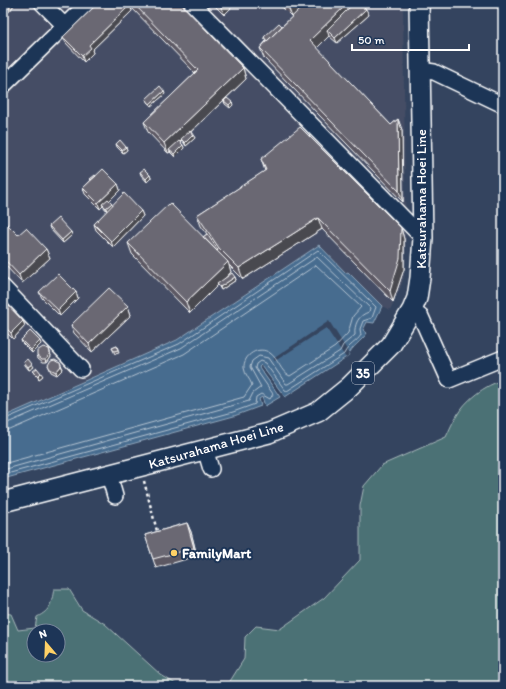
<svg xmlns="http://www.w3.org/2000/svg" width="506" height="689" viewBox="0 0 506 689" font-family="Itim,sans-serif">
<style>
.built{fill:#444e65}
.green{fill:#4c7174;stroke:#a6b8ba;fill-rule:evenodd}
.water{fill:#476c8f;stroke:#91a7bc}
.pier{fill:#34445f}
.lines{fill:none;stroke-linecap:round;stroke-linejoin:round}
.shore{stroke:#b5c4d2;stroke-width:1}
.minor-casing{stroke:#fff;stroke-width:18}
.major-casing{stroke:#fff;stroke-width:22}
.path{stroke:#fff;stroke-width:2.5;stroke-dasharray:3 3;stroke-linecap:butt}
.minor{stroke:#1d3557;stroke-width:15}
.major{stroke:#1d3557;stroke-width:19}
.wall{fill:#5b5963;stroke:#fff}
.shaded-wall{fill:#4a4850;stroke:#fff}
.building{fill:#6a6773;stroke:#fff}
.poi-dot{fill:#ffd166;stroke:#1d3557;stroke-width:1.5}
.labels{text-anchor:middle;stroke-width:4;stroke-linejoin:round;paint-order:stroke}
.shield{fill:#1d3557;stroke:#bbc2cd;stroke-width:1}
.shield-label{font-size:13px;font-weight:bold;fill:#fff}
.street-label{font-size:14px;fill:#fff;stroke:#1d3557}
.poi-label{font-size:14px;font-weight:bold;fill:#fff;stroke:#1d3557;text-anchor:start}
</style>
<rect width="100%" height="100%" fill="#34445f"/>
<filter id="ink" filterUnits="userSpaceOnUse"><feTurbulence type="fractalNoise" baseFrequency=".025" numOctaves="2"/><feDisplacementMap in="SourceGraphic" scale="8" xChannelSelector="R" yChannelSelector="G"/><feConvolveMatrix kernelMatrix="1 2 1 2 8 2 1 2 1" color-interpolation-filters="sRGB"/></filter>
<g filter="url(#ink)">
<!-- built -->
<path class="built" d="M3,3H403L406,259L404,277L400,289L390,310L382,306L348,272L346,274L319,245L177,340L3,417Z"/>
<!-- green -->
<path class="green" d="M503,380V686H227L244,659L245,637L256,626L280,629L324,598L360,560V506L364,486L382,465L446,437C449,431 452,423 456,417C465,400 485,385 503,380Z
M54,589H69L82,610L105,624L161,675L179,686H3V613L11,614L18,630L35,628L37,617C51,610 51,604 54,589ZM34,631H58V655H34Z"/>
<!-- water -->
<path class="water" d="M319,245L346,273L348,272L382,306L374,323L367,322L363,330L367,333C362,341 351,347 348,356L285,397L261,365L259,367L280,397L265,406L262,397L259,399L261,406L234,416L3,479V417L177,340Z"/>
<!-- pier -->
<path class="pier" d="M329,321L349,353L348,356L346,358L326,328L275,361L273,359Z"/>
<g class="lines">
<!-- shore -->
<path class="shore" d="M3,420L179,344L318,250L376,307L372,318L363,321L360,329L361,335C357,342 348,345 344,354L287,391L285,390L265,363L260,361L256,364L255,368L273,394L270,399L261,394L256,397L255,404L233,412L3,475
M3,425L181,348L317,257L370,308L369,312C358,315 354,325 355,335L343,345L340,351L288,384H286L268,358L259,356L252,361L250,367L261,387L253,393L249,401L3,470
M3,431L10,430L184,354L316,265L361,307L353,316L348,333L335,347L290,376C281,373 278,358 270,353C259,345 243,355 244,368C245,375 250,379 252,385L244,397L3,464"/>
<!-- minor casing -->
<g class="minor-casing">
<path id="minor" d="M42,3L65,26
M192,3L423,238
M420,70L434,72L503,105
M3,86L88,3
M3,287L81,369
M412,310L421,317L449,380L503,358
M205,449L211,469
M109,475L115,496"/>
</g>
<!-- major casing -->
<g class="major-casing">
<path id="major" d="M3,502L269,433L318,412L349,387L391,345L412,310L417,298L420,278L423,238L419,3"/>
</g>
<!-- path -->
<path class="path" d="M144,481L158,535"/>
<!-- minor -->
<use href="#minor" class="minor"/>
<!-- major -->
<use href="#major" class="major"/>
</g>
<!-- wall -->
<path class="wall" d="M3,3H15L10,11L3,14Z
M98,3H180L243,68L246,79L191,132L195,138L186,146L182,140L180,142L184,148L175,157L170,152L168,153L148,132L144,122L195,73L131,7L132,11L92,50L93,53L84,62L66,43L63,37Z
M212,3H236L224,15Z
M278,3H362V4L369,15L337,43L329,36L317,48L391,125L398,119L402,130L403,202L264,58L260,48L266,41L264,37L282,26L292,17Z
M165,94L151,106L147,102L146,99Z
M224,101L233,105L230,108L225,104Z
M116,144L126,147L127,150L123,153L117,147Z
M261,159L401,228L404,239V269L393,302L322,229L243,279L229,265L231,272L227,277H235L236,280L221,290L218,285L190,313L132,254L128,243L203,237L207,234L201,226L197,215L265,171Z
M140,172L150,175L151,178L147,182L141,175Z
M96,176L118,184L120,190L109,200L112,205L141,211L143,216L113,247L96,230L94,224L107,211L103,206L100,209L85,194L83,188L91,180L90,179Z
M3,226L18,235L46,249L50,258L22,283L3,263Z
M49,226L71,232L72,235L63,243L50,229Z
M39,292H76L78,298L60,316L42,298Z
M3,302L23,321L25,326L13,339L4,330L3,331Z
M128,306L131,315L92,352L74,333L71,325Z
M21,340L41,344L32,353L22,343Z
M117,346L119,353L115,354L112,348Z
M49,349L51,356L47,362H43L38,358L37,355Z
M24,362L34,367L29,370L25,365Z
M60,362L63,369L57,375L51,372L48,365Z
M33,371L43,376L39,379L34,374Z
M187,523L191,532L197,556L156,568L145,535Z"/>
<!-- shaded-wall -->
<path class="shaded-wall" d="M9,3H15L10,11L8,5Z
M224,3H236L224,15L221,7Z
M296,3H308L292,17L289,9Z
M348,3H362L331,34L327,30L329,36L314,51L310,40Z
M130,5L132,11L92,50L93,53L84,62L82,56L89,45Z
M366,9L369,15L337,43L335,38Z
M3,35L5,48L3,51Z
M243,68L246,79L182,140L181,139L182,140L171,151L169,150L170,152L168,153L164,143Z
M164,91L165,94L151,106L150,104Z
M232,102L233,105L230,108L229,105Z
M398,119L402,130L403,202L399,191Z
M193,135L195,138L186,146L185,143Z
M183,145L184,148L175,157L174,154Z
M126,147L127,150L123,153L122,150Z
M150,175L151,178L147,182L146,179Z
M118,184L120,190L104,206L102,204L103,206L100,209L98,203Z
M112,203L113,206L107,211L106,208Z
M141,211L143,216L113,247L111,241Z
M318,218L322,229L243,279L239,268Z
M401,228L404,239V269L393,302L390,291Z
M71,232L72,235L63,243L62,240Z
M46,249L50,258L22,283L19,275Z
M228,262L231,272L219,285L217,284L218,285L190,313L186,302Z
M235,277L236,280L221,290L220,287Z
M76,292L78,298L60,316L58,310Z
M128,306L131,315L92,352L89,344Z
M23,321L25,326L13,339L11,333Z
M40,341L41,344L32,353L31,350Z
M49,349L51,356L47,362L46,359Z
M32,364L34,367L29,370L28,367Z
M61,366L63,369L57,375L56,372Z
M4,367L5,370L3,372V368Z
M41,373L43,376L39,379L38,376Z
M187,523L191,532L197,556L194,548Z"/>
<!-- building -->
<path class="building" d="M3,3H9L8,5L3,7Z
M98,3H128L130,5L89,45L91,48L82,56L63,37Z
M133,3H180L243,68L164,143L144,122L198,70Z
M217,3H224L221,7Z
M283,3H296L289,9Z
M306,3H348L310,40L391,125L398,119L399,191L260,48Z
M354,3H361L366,9L335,38L327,30Z
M279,23L282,26L267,41L264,37Z
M160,86L164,91L150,104L146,99Z
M227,98L232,102L229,105L224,101Z
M300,127L401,228L400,258L390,291L318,218L239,268L219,248L197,215L266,170L261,159Z
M190,131L193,135L185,143L181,139Z
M120,140L126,147L122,150L116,144Z
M179,141L183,145L174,154L169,150Z
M103,169L118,184L98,203L83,188Z
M144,169L150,175L146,179L140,172Z
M95,175L96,176L91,180L90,179Z
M124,193L141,211L111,241L94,224Z
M108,199L112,203L106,208L102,204Z
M170,203L228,262L186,302L128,243Z
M58,218L71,232L62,240L49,226Z
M6,223L18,235L26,228L46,249L19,275L3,258V226Z
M207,234L218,250L217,251L203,237Z
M232,273L235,277L220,287L217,284Z
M58,274L76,292L58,310L39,292Z
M109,288L128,306L89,344L71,325Z
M4,301L23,321L11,333L3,325V302Z
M30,331L40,341L31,350L21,340Z
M117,346L118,350L114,351L112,348Z
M43,347L49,349L50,353L46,359H42L37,355V351Z
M28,359L32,364L28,367L24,362Z
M55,359L60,362L61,366L56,372L50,369L48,365L51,360Z
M37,368L41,373L38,376L33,371Z
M187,523L194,548L153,559L145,535Z"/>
</g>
<!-- markers -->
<circle class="poi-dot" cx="174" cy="553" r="4"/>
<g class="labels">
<!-- shield labels -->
<rect class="shield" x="352" y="362" width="22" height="22" rx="3"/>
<g class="shield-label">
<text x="363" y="378">35</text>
</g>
<!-- street labels -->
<g class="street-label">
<text transform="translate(421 199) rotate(-90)" y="5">Katsurahama Hoei Line</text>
<text transform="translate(216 445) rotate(-16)" y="5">Katsurahama Hoei Line</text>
</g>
<!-- poi labels -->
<g class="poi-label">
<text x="182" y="558">FamilyMart</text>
</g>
</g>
<!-- margin -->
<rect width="506" height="689" fill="none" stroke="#1d3557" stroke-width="16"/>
<rect x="8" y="8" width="490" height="673" fill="none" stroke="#fff" stroke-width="1.5" filter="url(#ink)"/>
<!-- north arrow -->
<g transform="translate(46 643) rotate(341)"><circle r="19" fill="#1d3557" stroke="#77869a"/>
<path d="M0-3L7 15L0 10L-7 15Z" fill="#ffd166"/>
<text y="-6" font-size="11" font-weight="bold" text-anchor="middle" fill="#ffffff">N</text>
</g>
<!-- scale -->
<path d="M352 44v6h117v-6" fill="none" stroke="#ffffff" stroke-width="2"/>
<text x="358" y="44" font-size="12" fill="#ffffff" stroke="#1d3557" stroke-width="3" paint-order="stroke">50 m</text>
</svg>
